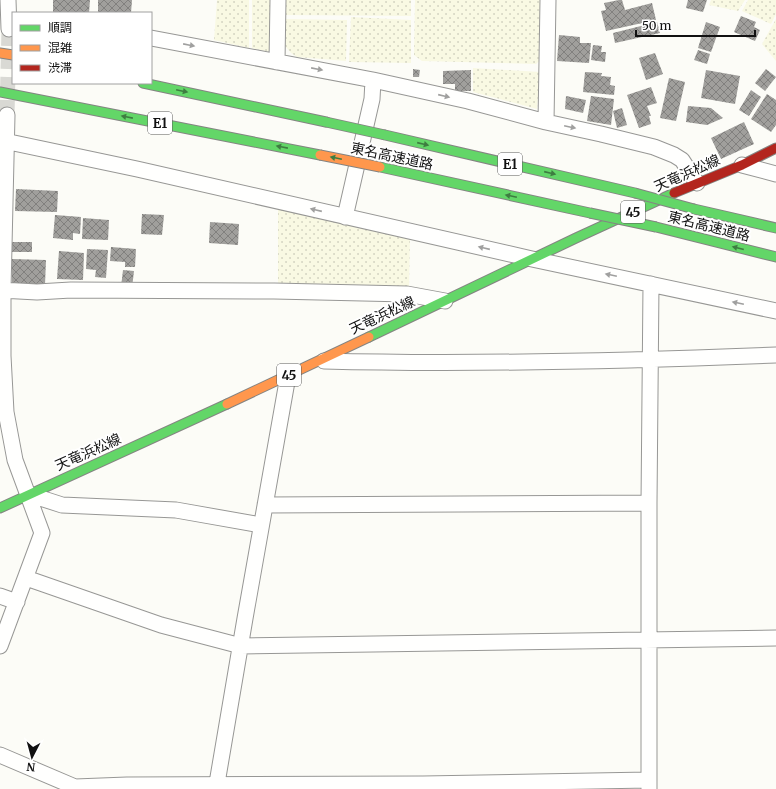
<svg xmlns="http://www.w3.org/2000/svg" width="776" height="789" viewBox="0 0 776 789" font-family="Merriweather,'Noto Sans JP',serif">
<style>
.farmland{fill:url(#farmland-dots)}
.building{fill:url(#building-cross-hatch)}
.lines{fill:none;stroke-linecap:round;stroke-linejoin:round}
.street-tunnel{stroke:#d9d9d4;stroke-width:15;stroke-dasharray:15 8;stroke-linecap:butt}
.street-casing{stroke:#979795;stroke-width:17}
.fast-casing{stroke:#848482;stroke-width:11}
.slow-casing{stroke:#848482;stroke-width:11}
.jam-casing{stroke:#848482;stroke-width:11}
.street{stroke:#fffffe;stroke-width:15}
.fast{stroke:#63d668;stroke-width:9}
.slow{stroke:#ff974d;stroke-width:9}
.jam{stroke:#b3261e;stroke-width:9}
.fast-bridge-casing{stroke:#848482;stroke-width:11;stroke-linecap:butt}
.slow-bridge-casing{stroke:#848482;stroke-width:11;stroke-linecap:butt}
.fast-bridge{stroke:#63d668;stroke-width:9}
.slow-bridge{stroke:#ff974d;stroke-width:9}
.oneway{fill:#a0a09f}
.oneway2{fill:#3e7d41}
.labels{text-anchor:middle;stroke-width:4;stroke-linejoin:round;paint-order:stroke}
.shield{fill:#fff;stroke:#585858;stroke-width:1}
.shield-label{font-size:13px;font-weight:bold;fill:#111}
.street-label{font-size:14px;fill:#111;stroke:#fff}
</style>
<defs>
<pattern id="farmland-dots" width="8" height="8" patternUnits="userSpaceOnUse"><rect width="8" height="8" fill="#f9f9e3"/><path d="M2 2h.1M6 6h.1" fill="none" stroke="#d4d4c2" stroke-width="1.8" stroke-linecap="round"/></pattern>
<pattern id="building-cross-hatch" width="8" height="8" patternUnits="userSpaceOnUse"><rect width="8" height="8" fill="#a09f9c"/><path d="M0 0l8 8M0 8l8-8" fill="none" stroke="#81807e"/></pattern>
</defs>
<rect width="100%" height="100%" fill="#fcfcf7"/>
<!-- farmland -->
<path class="farmland" d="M217,0H249V48L214,40Z
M252,0H271L270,52L252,48Z
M283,0H411V16L283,15Z
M415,0H543V58L536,64L422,61L414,55Z
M711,0H745L738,11L709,5Z
M748,0H776V14L771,24L742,11Z
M351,17L411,20V63L349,62Z
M286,19L347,20L346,61L297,57L291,53L285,46Z
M776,19V61L762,44Z
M473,68L540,72L537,109L473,92Z
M278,208L410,239L409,289L278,284Z"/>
<!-- building -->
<path class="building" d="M53,0H90L89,13H53Z
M98,0H132L131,13H98Z
M619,0H622L625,10L652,3L656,20L606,31L601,11L606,10L604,3Z
M688,0H707L703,12L686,8Z
M741,16L756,22L754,27L760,30L755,41L734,32Z
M657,22L660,33L615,43L613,33Z
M706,22L720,27L711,52L698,48Z
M559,35L580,37V43H591L589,63L557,61Z
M593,45L602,46L601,52H606L605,62L591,60Z
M698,50L710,54L707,64L694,60Z
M655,53L663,74L646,80L639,58Z
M413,69L420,70L419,77H413Z
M766,69L776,77L765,91L755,83Z
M471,70V91H455V84H443V71Z
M706,70L740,76L735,104L701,98Z
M585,72L602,73L601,76L611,77L610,85L615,86L614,95L583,92Z
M669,78L685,82L676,121L660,118Z
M651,87L657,103L647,106L651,116H649L651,124L639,128L627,95Z
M751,90L761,97L749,116L739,110Z
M767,94L776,100V125L771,132L751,119Z
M566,96L586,100L583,113L565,109Z
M591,96L614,99L611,125L587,121Z
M688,106L711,108L723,118L707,125L686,122Z
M622,108L627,125L617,128L613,111Z
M744,122L754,144L721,159L711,138Z
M16,189L58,191L57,212L15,211Z
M142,214L164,215L162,235L141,234Z
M55,215L81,217L80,234L73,233V240L53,238Z
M83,218L109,220L108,240L82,239Z
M210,222L239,224L238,245L209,243Z
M11,242H32V252H10Z
M111,247L136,249L135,267H125V262L110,261Z
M87,249L108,250L106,278L95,277L96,270L86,269Z
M59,251L84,253L83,280L57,279Z
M12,259L46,260L45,285L12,284Z
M123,270L134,271L132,288L121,287Z"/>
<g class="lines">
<!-- street-tunnel -->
<path class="street-tunnel" d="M7,115L9,29"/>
<!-- street casing -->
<g class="street-casing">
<path id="street" d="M8,0L9,29
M151,38L373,80L468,101L546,122L601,134L654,147L674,155L682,160L697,183
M277,62L278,0
M546,122L548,0
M0,140L137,169L532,259L776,311
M742,165L776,174
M345,217L372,99L373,80
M0,290L37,292L71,290L274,291L407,294L445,301
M324,361C474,365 625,361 776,355
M28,494L62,505L176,510L261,525
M265,505L649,503
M26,578L161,625L241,646L776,638
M0,596L17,602
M0,646L42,533L15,460L6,412L3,356V290L7,115
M0,755L75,787L127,785L423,784L649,780
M216,789C239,651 263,514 288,376
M649,789V503L651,284"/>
</g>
<!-- fast casing -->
<g class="fast-casing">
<path id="fast" d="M143,83L326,122
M0,92L320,155
M385,135L635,193
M380,167L590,213
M694,209L776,228
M656,227L776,257
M369,337L576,238L674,193
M0,508L227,404"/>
</g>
<!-- slow casing -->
<g class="slow-casing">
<path id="slow" d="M0,53L13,55
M227,404L369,337"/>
</g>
<!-- jam casing -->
<g class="jam-casing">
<path id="jam" d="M674,193L742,165L776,148"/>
</g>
<!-- street -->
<use href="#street" class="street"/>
<!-- fast -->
<use href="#fast" class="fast"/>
<!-- slow -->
<use href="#slow" class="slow"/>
<!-- jam -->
<use href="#jam" class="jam"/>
<!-- fast-bridge casing -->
<g class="fast-bridge-casing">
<path id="fast-bridge" d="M326,122L385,135
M635,193L694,209
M590,213L656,227"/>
</g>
<!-- slow-bridge casing -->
<g class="slow-bridge-casing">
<path id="slow-bridge" d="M320,155L380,167"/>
</g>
<!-- fast-bridge -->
<use href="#fast-bridge" class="fast-bridge"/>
<!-- slow-bridge -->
<use href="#slow-bridge" class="slow-bridge"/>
</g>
<!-- one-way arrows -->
<defs><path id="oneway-solid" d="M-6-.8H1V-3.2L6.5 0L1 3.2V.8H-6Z"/></defs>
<g class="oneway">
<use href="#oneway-solid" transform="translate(189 45) rotate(11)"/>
<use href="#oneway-solid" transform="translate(317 69) rotate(11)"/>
<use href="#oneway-solid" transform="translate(444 96) rotate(13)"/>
<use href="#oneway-solid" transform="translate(570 127) rotate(12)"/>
<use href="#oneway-solid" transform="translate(316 210) rotate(-167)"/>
<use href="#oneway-solid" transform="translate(484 248) rotate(-167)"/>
<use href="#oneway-solid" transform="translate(611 275) rotate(-168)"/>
<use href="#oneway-solid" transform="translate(738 303) rotate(-168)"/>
</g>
<g class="oneway2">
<use href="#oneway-solid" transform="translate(182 91) rotate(12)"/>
<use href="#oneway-solid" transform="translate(127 117) rotate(-169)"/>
<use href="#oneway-solid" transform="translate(423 144) rotate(13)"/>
<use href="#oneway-solid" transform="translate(282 147) rotate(-169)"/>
<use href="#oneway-solid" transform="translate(336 158) rotate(-168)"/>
<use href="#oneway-solid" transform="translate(550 173) rotate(13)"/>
<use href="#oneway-solid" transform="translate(511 196) rotate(-168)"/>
<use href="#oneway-solid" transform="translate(738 248) rotate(-166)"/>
</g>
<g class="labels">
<!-- shield labels -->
<g class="shield">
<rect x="148" y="112" width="24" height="22" rx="3"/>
<rect x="498" y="153" width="24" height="22" rx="3"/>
<rect x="621" y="201" width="24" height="22" rx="3"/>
<rect x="277" y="364" width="24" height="22" rx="3"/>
</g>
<g class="shield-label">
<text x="160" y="128">E1</text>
<text x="510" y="169">E1</text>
<text x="633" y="217">45</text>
<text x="289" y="380">45</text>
</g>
<!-- street labels -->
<g class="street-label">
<text transform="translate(392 156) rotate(12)" y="5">東名高速道路</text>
<text transform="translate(687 173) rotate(-24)" y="5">天竜浜松線</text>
<text transform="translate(709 226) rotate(14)" y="5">東名高速道路</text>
<text transform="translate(382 315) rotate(-25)" y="5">天竜浜松線</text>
<text transform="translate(88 452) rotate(-24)" y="5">天竜浜松線</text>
</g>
</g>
<!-- legend -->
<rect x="12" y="12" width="140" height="72" fill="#ffffff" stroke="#a0a0a0"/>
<rect x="20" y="25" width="20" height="6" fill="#63d668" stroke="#a0a0a0"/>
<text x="48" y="32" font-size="12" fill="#111111">順調</text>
<rect x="20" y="45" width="20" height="6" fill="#ff974d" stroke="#a0a0a0"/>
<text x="48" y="52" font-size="12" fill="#111111">混雑</text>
<rect x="20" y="65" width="20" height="6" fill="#b3261e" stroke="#a0a0a0"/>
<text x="48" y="72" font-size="12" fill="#111111">渋滞</text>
<!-- north arrow -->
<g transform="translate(32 757) rotate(186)" stroke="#ffffff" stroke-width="3" paint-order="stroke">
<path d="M0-3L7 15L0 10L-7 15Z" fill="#111111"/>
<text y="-6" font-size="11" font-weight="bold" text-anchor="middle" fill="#111111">N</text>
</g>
<!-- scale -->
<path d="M636 30v6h119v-6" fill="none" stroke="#111111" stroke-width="2"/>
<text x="642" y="30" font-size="12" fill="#111111" stroke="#ffffff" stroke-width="3" paint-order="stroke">50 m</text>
</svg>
